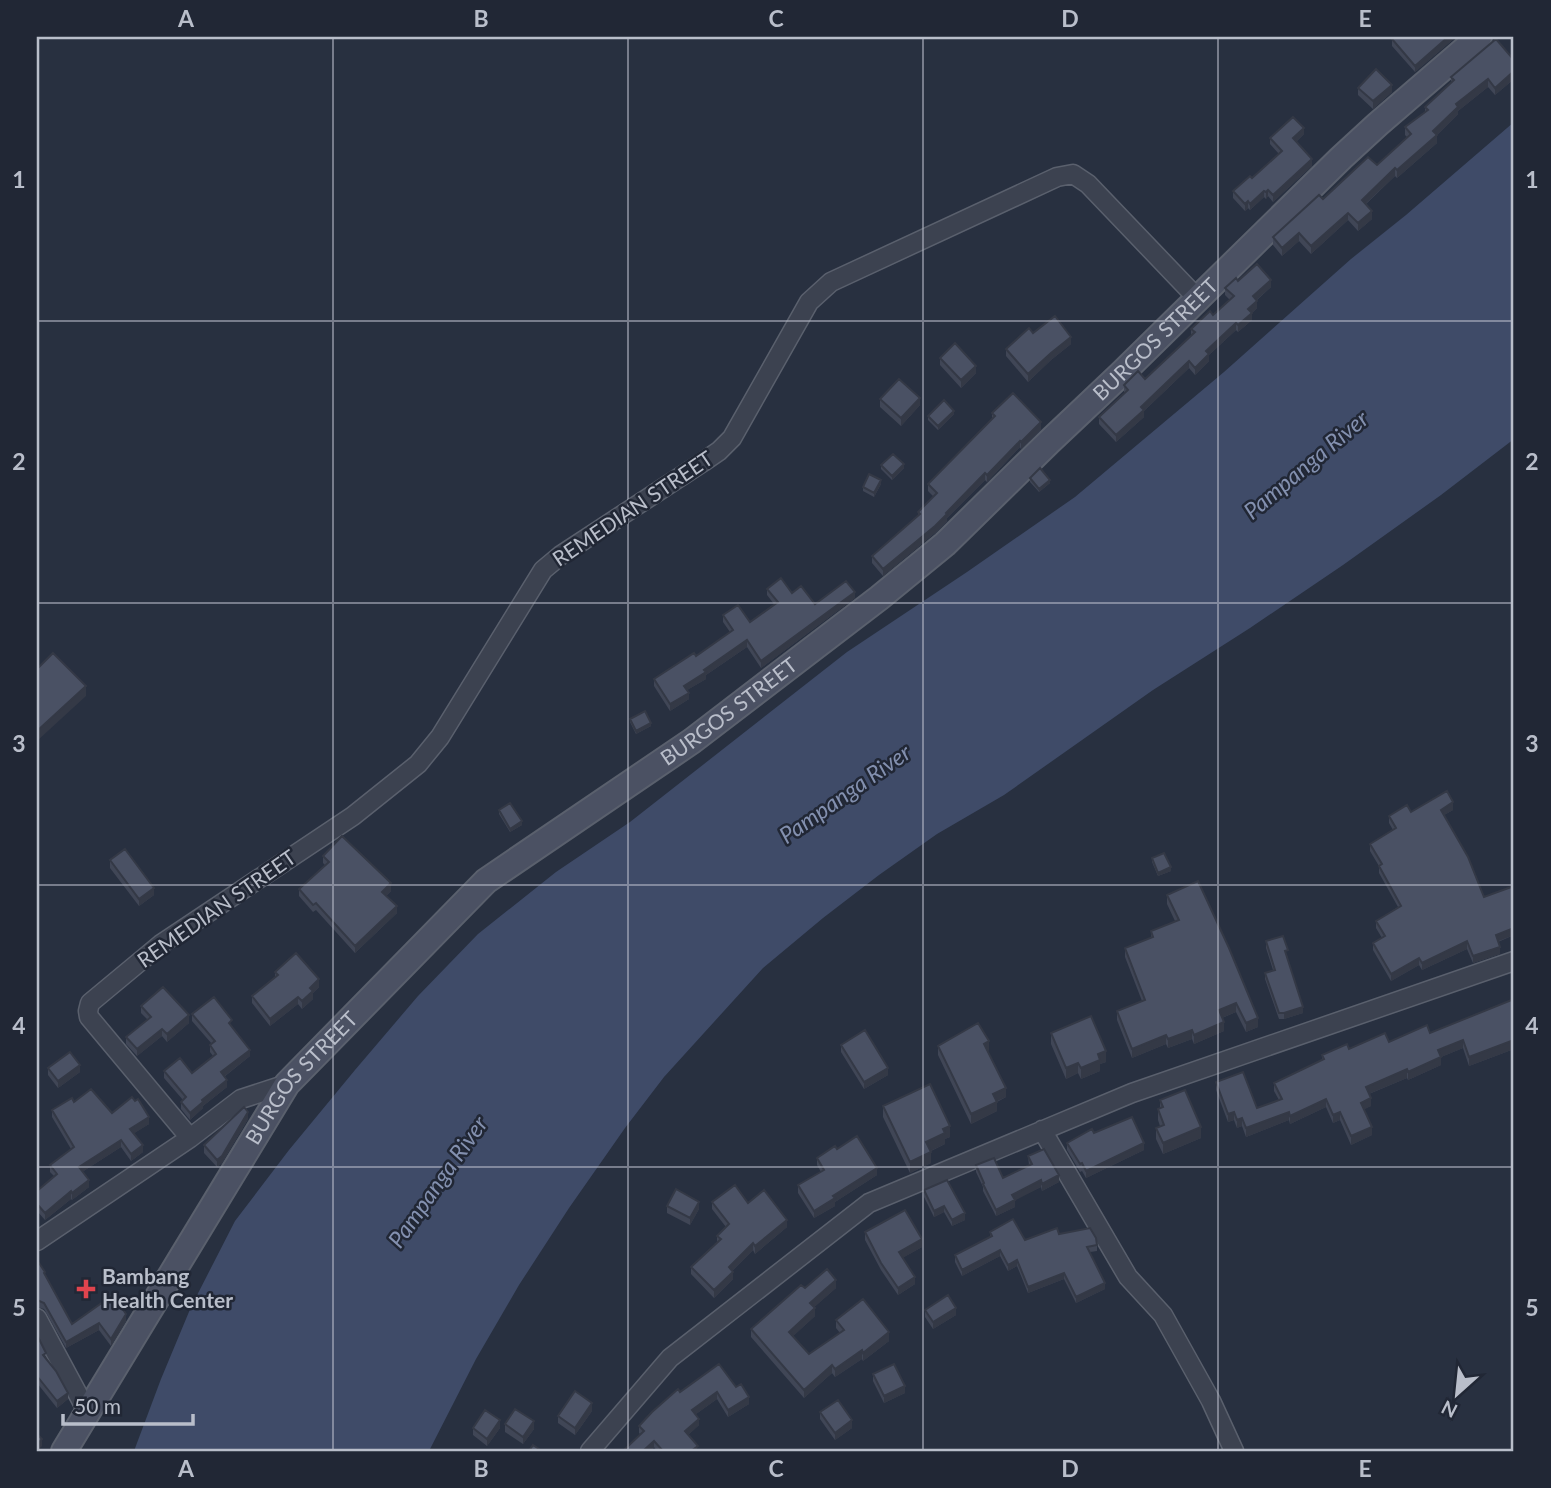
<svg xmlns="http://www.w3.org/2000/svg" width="1551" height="1488" viewBox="0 0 1551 1488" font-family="Lato,sans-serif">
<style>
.water{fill:#3f4b68}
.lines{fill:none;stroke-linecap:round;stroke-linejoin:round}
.street-casing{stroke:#5a606d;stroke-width:21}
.secondary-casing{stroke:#5a606d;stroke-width:28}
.street{stroke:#3c4250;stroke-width:18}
.secondary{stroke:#4b5163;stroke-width:24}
.wall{fill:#404656}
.shaded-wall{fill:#343946}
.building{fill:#4a5164;stroke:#343946;stroke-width:2}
.grid{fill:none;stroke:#b9beca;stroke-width:2;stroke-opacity:0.55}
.health-dot{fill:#e0444e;stroke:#212735;stroke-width:2.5}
.labels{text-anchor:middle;stroke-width:5;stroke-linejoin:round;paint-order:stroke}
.street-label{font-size:21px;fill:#b9beca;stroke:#212735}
.poi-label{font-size:21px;font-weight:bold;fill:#b9beca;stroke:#212735;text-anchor:start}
.water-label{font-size:23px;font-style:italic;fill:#8390af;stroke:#212735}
.neatline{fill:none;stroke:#b9beca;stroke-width:2.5}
.grid-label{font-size:23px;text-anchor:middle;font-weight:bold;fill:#b9beca}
</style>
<rect width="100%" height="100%" fill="#283040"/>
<!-- water -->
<path class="water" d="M1514,122V439L1441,495L1343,565L1250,628L1153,690L1004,795L937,834L879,875L823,918L763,968L664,1077L625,1128L569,1208L519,1285L476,1359L429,1451H134L161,1379L191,1307L235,1221L289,1150L355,1070L418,996L478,934L556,872L630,822L847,652L967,572L1075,497L1224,372L1351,259L1406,215Z"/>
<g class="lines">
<!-- street casing -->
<g class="street-casing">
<path id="street" d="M1042,1130L1128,1277L1163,1315L1211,1401L1234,1451
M190,1138L89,1017L88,1011L90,1003L161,944L353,816L418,764L440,737L543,570L561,555L703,462L719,451L732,438L809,302L831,282L1057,177L1073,174L1088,184L1198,299
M37,1241L190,1138L241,1099L287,1084
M37,1318L88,1413
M590,1451L670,1358L869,1203L1132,1093L1514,961"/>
</g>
<!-- secondary casing -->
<g class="secondary-casing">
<g id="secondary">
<path id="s1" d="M64,1451L287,1084L486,881L692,741L879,598L945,544L1049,442L1121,374L1341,158L1378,124L1479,37"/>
</g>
</g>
<!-- street -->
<use href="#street" class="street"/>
<!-- secondary -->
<use href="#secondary" class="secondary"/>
</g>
<!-- wall -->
<path class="wall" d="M1394,37H1456L1415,72L1392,46V39Z
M1514,60V79L1495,95L1488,87L1458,111V114L1437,135V143L1397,178L1395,176L1366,204L1372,219L1358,231L1348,220L1311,254L1299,241L1282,256L1273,245V237L1323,199L1377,165L1407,137L1405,135V127L1425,112V107L1451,82V77Z
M1358,88L1392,92L1373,109L1358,95Z
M1304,134L1296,142L1312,166L1273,202L1268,196L1266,199L1264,197L1250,210L1248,208L1245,211L1233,198V191L1252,178L1279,154L1270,144V138Z
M1238,281L1271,287L1257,300V308L1252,313V320L1238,332L1236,330L1209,355V361L1195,375L1189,368L1144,411V417L1116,442L1099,424V417L1125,393L1124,392V385L1145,379L1191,336V329L1213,315L1230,300L1225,295V288Z
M1033,333L1071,344L1051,360L1028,382L1006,356V349Z
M940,358L976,373L961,388L940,365Z
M880,399L920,405L901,426L880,407Z
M992,413L1041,429L1021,449L1020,447L987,482L985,480L947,518V521L935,533L883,576L872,563V556L918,516V512L934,497L928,491V484L992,419Z
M954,414L938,430L928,420V416Z
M881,465L904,468L892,480L881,469Z
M1030,478L1050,483L1039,492L1030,482Z
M881,484L874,497L863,491V487Z
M767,589L792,593L815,604L855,598L761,668L747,647L706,675V679L687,690L689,699L670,711L654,686V679L696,656L730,632L723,622V615L750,622L774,604L767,595Z
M630,719L651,726L636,734L630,722Z
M499,810L522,825L510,832L499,814Z
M1453,810L1444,815L1484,897L1514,886V935L1498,942L1500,954L1473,963L1467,949L1422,970L1419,965L1391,981L1373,950V943L1382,938L1376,928V921L1398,907L1379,873V866L1370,851V844L1393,830L1389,823V816L1411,812Z
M323,856L391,891L386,896L397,913L355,953L316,910L313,912L299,896V889L325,865L323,863Z
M1152,858L1171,871L1158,876L1152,862Z
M110,860L154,895L139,906L110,868Z
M1167,895L1258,1027L1246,1032L1236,1012L1222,1018L1224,1031L1194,1044L1192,1039L1168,1048L1166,1044L1132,1058L1117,1020V1011L1142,1001L1125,957V948L1151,938V931L1175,921L1167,904Z
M1266,941L1288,957H1287L1303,1013L1284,1019H1279L1265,979V973L1273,970L1266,948Z
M275,972L319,987L313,993V999L302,1009L298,1004L270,1026L252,1003V996L275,978Z
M1514,999V1049L1469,1066L1463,1048L1441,1057V1065L1408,1080L1407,1078L1369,1094L1371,1106L1364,1109L1372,1135L1351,1145L1340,1120L1333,1123L1326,1107L1290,1124L1289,1120L1246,1137L1242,1126L1237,1128L1234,1120L1228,1122L1216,1090V1082L1257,1108L1279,1100L1274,1091V1083L1322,1060V1055L1430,1033Z
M141,1006L189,1023L167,1042L162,1036L137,1056L126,1044V1037L148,1020L141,1013Z
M192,1014L232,1026L250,1056L224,1077L227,1087L203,1106V1108L190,1120L181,1109V1102L183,1100L164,1078V1071L192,1073L213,1056L210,1052V1045L212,1044L192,1021Z
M1051,1033L1106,1062L1100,1064V1071L1081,1079L1078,1073L1066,1079L1051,1044Z
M841,1045L888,1075L864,1089L841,1052Z
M938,1046L989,1050L987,1051L1006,1097L997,1102V1111L971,1124L938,1055Z
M48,1068L80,1072L58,1088L48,1075Z
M1160,1100L1201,1138L1163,1154L1156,1139V1128L1160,1126L1158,1120V1109L1160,1108Z
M74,1102L149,1124L134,1133L143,1152L131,1161L121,1147L82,1172L89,1187L72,1200L71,1199L45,1220L37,1211V1191L54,1176L50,1172V1165L71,1149L52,1117V1110Z
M883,1106L950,1137L945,1139V1144L931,1151V1163L910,1173L883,1117Z
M248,1119L222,1163L217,1167L204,1153V1145Z
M1094,1133L1144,1150L1086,1178L1082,1171L1080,1172L1067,1150V1143Z
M837,1149L877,1175L835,1202V1206L814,1218L798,1193V1185L821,1172L817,1165V1158Z
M1028,1156L1059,1182L1042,1191L1041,1187L1014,1200L1015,1207L996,1216L983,1191V1187L976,1172V1165L1003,1178L1029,1165Z
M924,1190L965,1220L952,1226L944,1212L934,1217L924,1197Z
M712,1202L748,1203L787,1227L755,1254L753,1250L732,1271L733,1279L714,1298L691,1274V1267L717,1242V1236L726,1227L712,1209Z
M667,1206L699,1209L690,1225L667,1213Z
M865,1232L922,1247L902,1258L915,1284L898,1295L881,1270L865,1240Z
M990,1232L1025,1240L1059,1234L1097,1245V1251L1090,1252L1105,1289L1076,1303L1064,1279L1028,1293L1017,1266L1008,1271L1000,1256L962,1276L955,1262V1255L990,1237Z
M37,1260L72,1324L126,1321L111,1346L99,1330L66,1348L44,1309L37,1307Z
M805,1288H836L814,1307L815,1316L793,1336L809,1354L840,1333L836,1328V1320L889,1341L863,1361L862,1359L835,1377L832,1373L804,1398L751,1337V1329Z
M925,1310L956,1315L933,1329L925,1317Z
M37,1335L46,1359L68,1399L57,1408L37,1383Z
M719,1364L749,1404L728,1417L717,1399L696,1414L699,1425L688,1435L698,1451H657L654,1447L650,1451H625V1449L640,1434L639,1433V1426L680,1392Z
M873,1374L905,1393L884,1403L873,1381Z
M592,1411L575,1435L558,1423V1416Z
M820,1412L852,1428L835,1440L820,1419Z
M505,1424L534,1429L523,1444L505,1432Z
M473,1428H500L487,1446L473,1435Z"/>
<!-- shaded-wall -->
<path class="shaded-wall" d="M1448,37H1456L1415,72V66Z
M1514,71V79L1495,95V88Z
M1488,79V87L1458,111V114L1435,137L1437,135V143L1397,178V170L1456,104Z
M1392,85V92L1373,109V101Z
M1304,128V134L1293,145V138Z
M1312,159V166L1273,202V195Z
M1395,168V176L1362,207V200Z
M1268,190V196L1266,199V192Z
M1264,191V197L1250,210V204Z
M1248,201V208L1245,211V204Z
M1372,211V219L1358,231V223Z
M1348,213V220L1311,254V246Z
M1299,233V241L1282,256V248Z
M1271,280V287L1253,303V296Z
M1257,301V308L1252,313V320L1238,332V325L1248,309Z
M1236,323V330L1209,355V361L1195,375V368L1206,351Z
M1071,337V344L1051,360L1028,382V374L1051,353Z
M1189,361V368L1144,411V417L1116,442V435L1141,407Z
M976,366V373L961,388V380Z
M920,398V405L901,426V418Z
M954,411V414L938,430V426Z
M1041,422V429L1021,449V442Z
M1020,441V447L987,482V475Z
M904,464V468L892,480V476Z
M985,473V480L947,518V521L935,533L883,576V569Z
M881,480V484L874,497V493Z
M1050,480V483L1039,492V489Z
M855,592V598L761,668V661Z
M747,640V647L706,675V679L684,692V686L704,670Z
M86,686V696L37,741V731Z
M689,693V699L670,711V704Z
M651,723V726L636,734V731Z
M1453,802V810L1441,817V810Z
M522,821V825L510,832V829Z
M1171,867V871L1158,876V873Z
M391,883V891L382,900V892Z
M154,888V895L139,906V899Z
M397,906V913L355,953V946Z
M1514,928V935L1496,942V935Z
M1467,941V949L1422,970V963Z
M1500,947V954L1473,963V956Z
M1419,958V965L1391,981V974Z
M319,979V987L313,993V999L302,1009V1001L310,988Z
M298,997V1004L270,1026V1019Z
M1236,1003V1012L1219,1019V1010Z
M1303,1007V1013L1284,1019V1013Z
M189,1015V1023L167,1042V1034Z
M1258,1018V1027L1246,1032V1023Z
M1224,1022V1031L1194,1044V1035Z
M162,1029V1036L137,1056V1049Z
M1192,1030V1039L1168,1048V1039Z
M1166,1035V1044L1132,1058V1049Z
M1463,1040V1048L1441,1057V1065L1408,1080V1072L1438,1050Z
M1514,1040V1049L1469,1066V1057Z
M989,1041V1050L984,1053V1044Z
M250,1050V1056L221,1079V1072Z
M1106,1051V1062L1100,1064V1071L1081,1079V1068L1098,1054Z
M1078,1063V1073L1066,1079V1068Z
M80,1065V1072L58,1088V1081Z
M888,1068V1075L864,1089V1082Z
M1407,1069V1078L1366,1095V1087Z
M227,1080V1087L203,1106V1108L190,1120V1113L202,1100Z
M1006,1088V1097L993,1103V1094Z
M1371,1098V1106L1361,1111V1103Z
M1326,1099V1107L1290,1124V1116Z
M997,1102V1111L971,1124V1114Z
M39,1109V1116L37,1118V1111Z
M248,1112V1119L222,1163L217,1167V1160Z
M1234,1112V1120L1228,1122V1114Z
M1289,1112V1120L1246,1137V1128Z
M1340,1112V1120L1333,1123V1115Z
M149,1117V1124L130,1136V1129Z
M1242,1118V1126L1237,1128V1120Z
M950,1126V1137L945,1139V1144L926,1153V1142L943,1129Z
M1201,1127V1138L1163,1154V1143Z
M1372,1127V1135L1351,1145V1136Z
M121,1140V1147L79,1174V1167Z
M1144,1143V1150L1086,1178V1171Z
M143,1145V1152L131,1161V1154Z
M931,1152V1163L910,1173V1162Z
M877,1168V1175L835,1202V1206L814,1218V1211L833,1196Z
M1059,1175V1182L1042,1191V1184Z
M89,1180V1187L72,1200V1193Z
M1041,1180V1187L1012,1202V1195Z
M71,1191V1199L45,1220V1213Z
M1015,1200V1207L996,1216V1210Z
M699,1202V1209L690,1225V1218Z
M944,1206V1212L934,1217V1211Z
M965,1213V1220L952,1226V1220Z
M787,1220V1227L755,1254V1246Z
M922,1239V1247L899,1260V1252Z
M753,1243V1250L729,1274V1267Z
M1000,1250V1256L962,1276V1270Z
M1017,1260V1266L1008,1271V1265Z
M733,1272V1279L714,1298V1290Z
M1064,1273V1279L1028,1293V1287Z
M915,1277V1284L898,1295V1288Z
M836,1280V1288L810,1311V1303Z
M1105,1283V1289L1076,1303V1297Z
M815,1308V1316L789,1340V1332Z
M956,1308V1315L933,1329V1322Z
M126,1314V1321L111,1346V1339Z
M99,1323V1330L66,1348V1342Z
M889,1332V1341L863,1361V1353Z
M862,1350V1359L835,1377V1369Z
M832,1365V1373L804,1398V1390Z
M905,1386V1393L884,1403V1396Z
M717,1392V1399L692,1417V1410Z
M68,1393V1399L57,1408V1401Z
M749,1397V1404L728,1417V1410Z
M592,1403V1411L575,1435V1428Z
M699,1419V1425L685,1438V1431Z
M500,1420V1428L487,1446V1439Z
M852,1420V1428L835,1440V1433Z
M534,1421V1429L523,1444V1437Z
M42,1439V1446L37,1451V1445Z
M654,1441V1447L650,1451H643Z"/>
<!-- building -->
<path class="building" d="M1394,37H1448L1415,66L1392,39Z
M1496,39L1514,60V71L1495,88L1488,79L1456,104L1458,107L1433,131L1437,135L1397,170L1395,168L1362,200L1372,211L1358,223L1348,213L1311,246L1299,233L1282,248L1273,237L1319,195L1323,199L1368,157L1377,165L1411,134L1405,127L1428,110L1425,107L1454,80L1451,77Z
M1376,69L1392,85L1373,101L1358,88Z
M1293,117L1304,128L1293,138L1312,159L1273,195L1268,190L1266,192L1264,191L1250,204L1248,201L1245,204L1233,191L1250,176L1252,178L1282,151L1270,138Z
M1257,264L1271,280L1253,296L1257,301L1248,309L1252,313L1238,325L1236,323L1206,351L1209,354L1195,368L1189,361L1141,407L1144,410L1116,435L1099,417L1128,390L1124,385L1138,371L1145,379L1195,332L1191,329L1210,311L1213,315L1234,296L1225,288L1236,278L1238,281Z
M1055,316L1071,337L1051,353L1028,374L1006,349L1029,328L1033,333Z
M955,343L976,366L961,380L940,358Z
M899,379L920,398L901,418L880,399Z
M1013,393L1041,422L1021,442L1020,441L987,475L985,473L946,513L947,514L935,526L883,569L872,556L920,514L918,512L937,493L928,484L995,416L992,413Z
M944,400L954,411L938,426L928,416Z
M893,454L904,464L892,476L881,465Z
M1040,468L1050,480L1039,489L1030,478Z
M869,474L881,480L874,493L863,487Z
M781,578L792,593L801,586L815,604L846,581L855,592L761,661L747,640L704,670L706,672L684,686L689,693L670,704L654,679L694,653L696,656L733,630L723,615L738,605L750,622L778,602L767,589Z
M53,653L86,686L37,731V669Z
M645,711L651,723L636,731L630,719Z
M1447,791L1453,802L1441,810L1468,857L1484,897L1514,886V928L1496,935L1500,947L1473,956L1467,941L1422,963L1419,958L1391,974L1373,943L1385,936L1376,921L1401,906L1379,866L1382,864L1370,844L1396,828L1389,816L1407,805L1411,812Z
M510,803L522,821L510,829L499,810Z
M342,836L391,883L382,892L397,906L355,946L316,903L313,905L299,889L329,862L323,856Z
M125,849L154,888L139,899L110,860Z
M1164,853L1171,867L1158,873L1152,858Z
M1198,881L1229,948L1258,1018L1246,1023L1236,1003L1219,1010L1224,1022L1194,1035L1192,1030L1168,1039L1166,1035L1132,1049L1117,1011L1145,1000L1125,948L1153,937L1151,931L1179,920L1167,895Z
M1283,936L1288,950L1285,951L1303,1007L1284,1013H1279L1265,973L1275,970L1266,941Z
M296,953L319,979L310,988L313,991L302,1001L298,997L270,1019L252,996L278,975L275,972Z
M163,987L189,1015L167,1034L162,1029L137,1049L126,1037L151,1017L141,1006Z
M214,997L232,1020L229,1023L250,1050L221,1072L227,1080L202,1100L203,1102L190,1113L181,1102L186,1097L164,1071L180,1058L192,1073L216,1054L210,1045L215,1041L192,1014Z
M1514,999V1040L1469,1057L1463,1040L1438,1050L1441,1057L1408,1072L1407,1069L1366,1087L1371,1098L1361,1103L1372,1127L1351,1136L1340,1112L1333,1115L1326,1099L1290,1116L1289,1112L1246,1128L1242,1118L1237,1120L1234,1112L1228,1114L1216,1082L1243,1072L1257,1108L1282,1099L1274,1083L1324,1059L1322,1055L1347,1044L1349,1049L1385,1033L1389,1042L1427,1025L1430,1033Z
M1091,1016L1106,1051L1098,1054L1100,1060L1081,1068L1078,1063L1066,1068L1051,1033Z
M978,1023L989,1041L984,1044L1006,1088L993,1094L997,1102L971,1114L938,1046Z
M865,1030L888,1068L864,1082L841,1045Z
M70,1052L80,1065L58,1081L48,1068Z
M930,1084L950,1126L943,1129L945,1133L926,1142L931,1152L910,1162L883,1106Z
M91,1089L112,1113L132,1097L135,1101L138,1099L149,1117L130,1129L143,1145L131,1154L121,1140L79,1167L89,1180L72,1193L71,1191L45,1213L37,1204V1191L57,1174L50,1165L74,1147L52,1110L72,1098L74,1102Z
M1185,1090L1201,1127L1163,1143L1156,1128L1164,1125L1158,1109L1163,1107L1160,1100Z
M244,1107L248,1112L222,1156L217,1160L204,1145Z
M1132,1117L1144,1143L1086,1171L1082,1163L1080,1164L1067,1143L1092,1129L1094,1133Z
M857,1136L877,1168L833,1196L835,1198L814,1211L798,1185L824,1170L817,1158L835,1146L837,1149Z
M1044,1149L1059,1175L1042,1184L1041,1180L1012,1195L1015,1200L996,1210L983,1184L984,1183L976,1165L994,1158L1003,1178L1032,1164L1028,1156Z
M947,1180L965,1213L952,1220L944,1206L934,1211L924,1190Z
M735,1185L748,1203L764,1190L787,1220L755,1246L753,1243L729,1267L733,1272L714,1290L691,1267L721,1239L717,1236L729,1224L712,1202Z
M676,1189L699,1202L690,1218L667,1206Z
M905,1210L922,1239L899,1252L915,1277L898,1288L881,1263L865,1232Z
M1013,1219L1025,1240L1057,1228L1059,1234L1090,1228L1096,1238L1097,1245L1087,1247L1105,1283L1076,1297L1064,1273L1028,1287L1017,1260L1008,1265L1000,1250L962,1270L955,1255L992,1236L990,1232Z
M37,1260L45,1272L44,1273L72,1324L113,1295L126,1314L111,1339L99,1323L66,1342L44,1303L37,1300Z
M827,1269L836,1280L810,1303L815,1308L789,1332L809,1354L844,1330L836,1320L863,1299L889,1332L863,1353L862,1350L835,1369L832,1365L804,1390L751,1329L801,1285L805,1288Z
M948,1295L956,1308L933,1322L925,1310Z
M37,1335L46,1353L43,1355L56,1371L68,1393L57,1401L37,1376Z
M719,1364L736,1387L741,1384L749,1397L728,1410L717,1392L692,1410L699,1419L685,1431L698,1446L691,1451H663L654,1441L643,1451H627L625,1449L644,1431L639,1426L652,1412L678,1389L680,1392Z
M894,1364L905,1386L884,1396L873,1374Z
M575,1391L592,1403L575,1428L558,1416Z
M838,1400L852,1420L835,1433L820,1412Z
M515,1409L534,1421L523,1437L505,1424Z
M485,1410L500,1420L487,1439L473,1428Z
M37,1434L42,1439L37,1445Z
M533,1445L542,1451H529Z"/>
<!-- grid -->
<path class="grid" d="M333,37V1451M628,37V1451M923,37V1451M1218,37V1451M37,321H1514M37,603H1514M37,885H1514M37,1167H1514"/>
<!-- markers -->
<path class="health-dot" d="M82.5 1278.5h7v7h7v7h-7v7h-7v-7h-7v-7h7z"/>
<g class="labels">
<!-- street labels -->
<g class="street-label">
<text dy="7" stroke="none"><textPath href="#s1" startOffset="1577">BURGOS STREET</textPath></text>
<text transform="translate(633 509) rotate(-34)" y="7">REMEDIAN STREET</text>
<text dy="7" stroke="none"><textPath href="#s1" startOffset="1010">BURGOS STREET</textPath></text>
<text transform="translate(217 909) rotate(-35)" y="7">REMEDIAN STREET</text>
<text dy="7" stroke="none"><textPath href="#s1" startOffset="443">BURGOS STREET</textPath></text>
</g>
<!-- poi labels -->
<g class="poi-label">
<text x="102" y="1284">Bambang<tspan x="102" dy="24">Health Center</tspan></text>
</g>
<!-- water labels -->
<g class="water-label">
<text transform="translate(1306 465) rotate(-40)" y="8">Pampanga River</text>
<text transform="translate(845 794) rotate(-35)" y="8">Pampanga River</text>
<text transform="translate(438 1182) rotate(-55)" y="8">Pampanga River</text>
</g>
</g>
<!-- border -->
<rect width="1551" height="1488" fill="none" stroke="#212735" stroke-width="77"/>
<!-- north arrow -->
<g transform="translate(1457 1394) rotate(207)" stroke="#212735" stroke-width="5" paint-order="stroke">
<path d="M0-5L12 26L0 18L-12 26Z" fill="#b9beca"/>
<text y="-10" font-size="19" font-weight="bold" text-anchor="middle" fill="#b9beca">N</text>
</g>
<!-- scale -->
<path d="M63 1414v10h130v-10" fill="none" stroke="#b9beca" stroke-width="3.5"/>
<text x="74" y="1414" font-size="21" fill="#b9beca" stroke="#212735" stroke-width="5" paint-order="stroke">50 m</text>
<rect x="38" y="38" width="1474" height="1412" class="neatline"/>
<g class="grid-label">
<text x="186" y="27">A</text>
<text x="481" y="27">B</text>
<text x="776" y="27">C</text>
<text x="1070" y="27">D</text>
<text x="1365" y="27">E</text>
<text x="19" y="188">1</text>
<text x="1532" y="188">1</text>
<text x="19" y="470">2</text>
<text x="1532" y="470">2</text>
<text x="19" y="752">3</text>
<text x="1532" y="752">3</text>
<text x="19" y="1034">4</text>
<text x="1532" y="1034">4</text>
<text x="19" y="1316">5</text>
<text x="1532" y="1316">5</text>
<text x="186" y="1477">A</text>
<text x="481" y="1477">B</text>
<text x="776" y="1477">C</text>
<text x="1070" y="1477">D</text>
<text x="1365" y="1477">E</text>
</g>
</svg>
